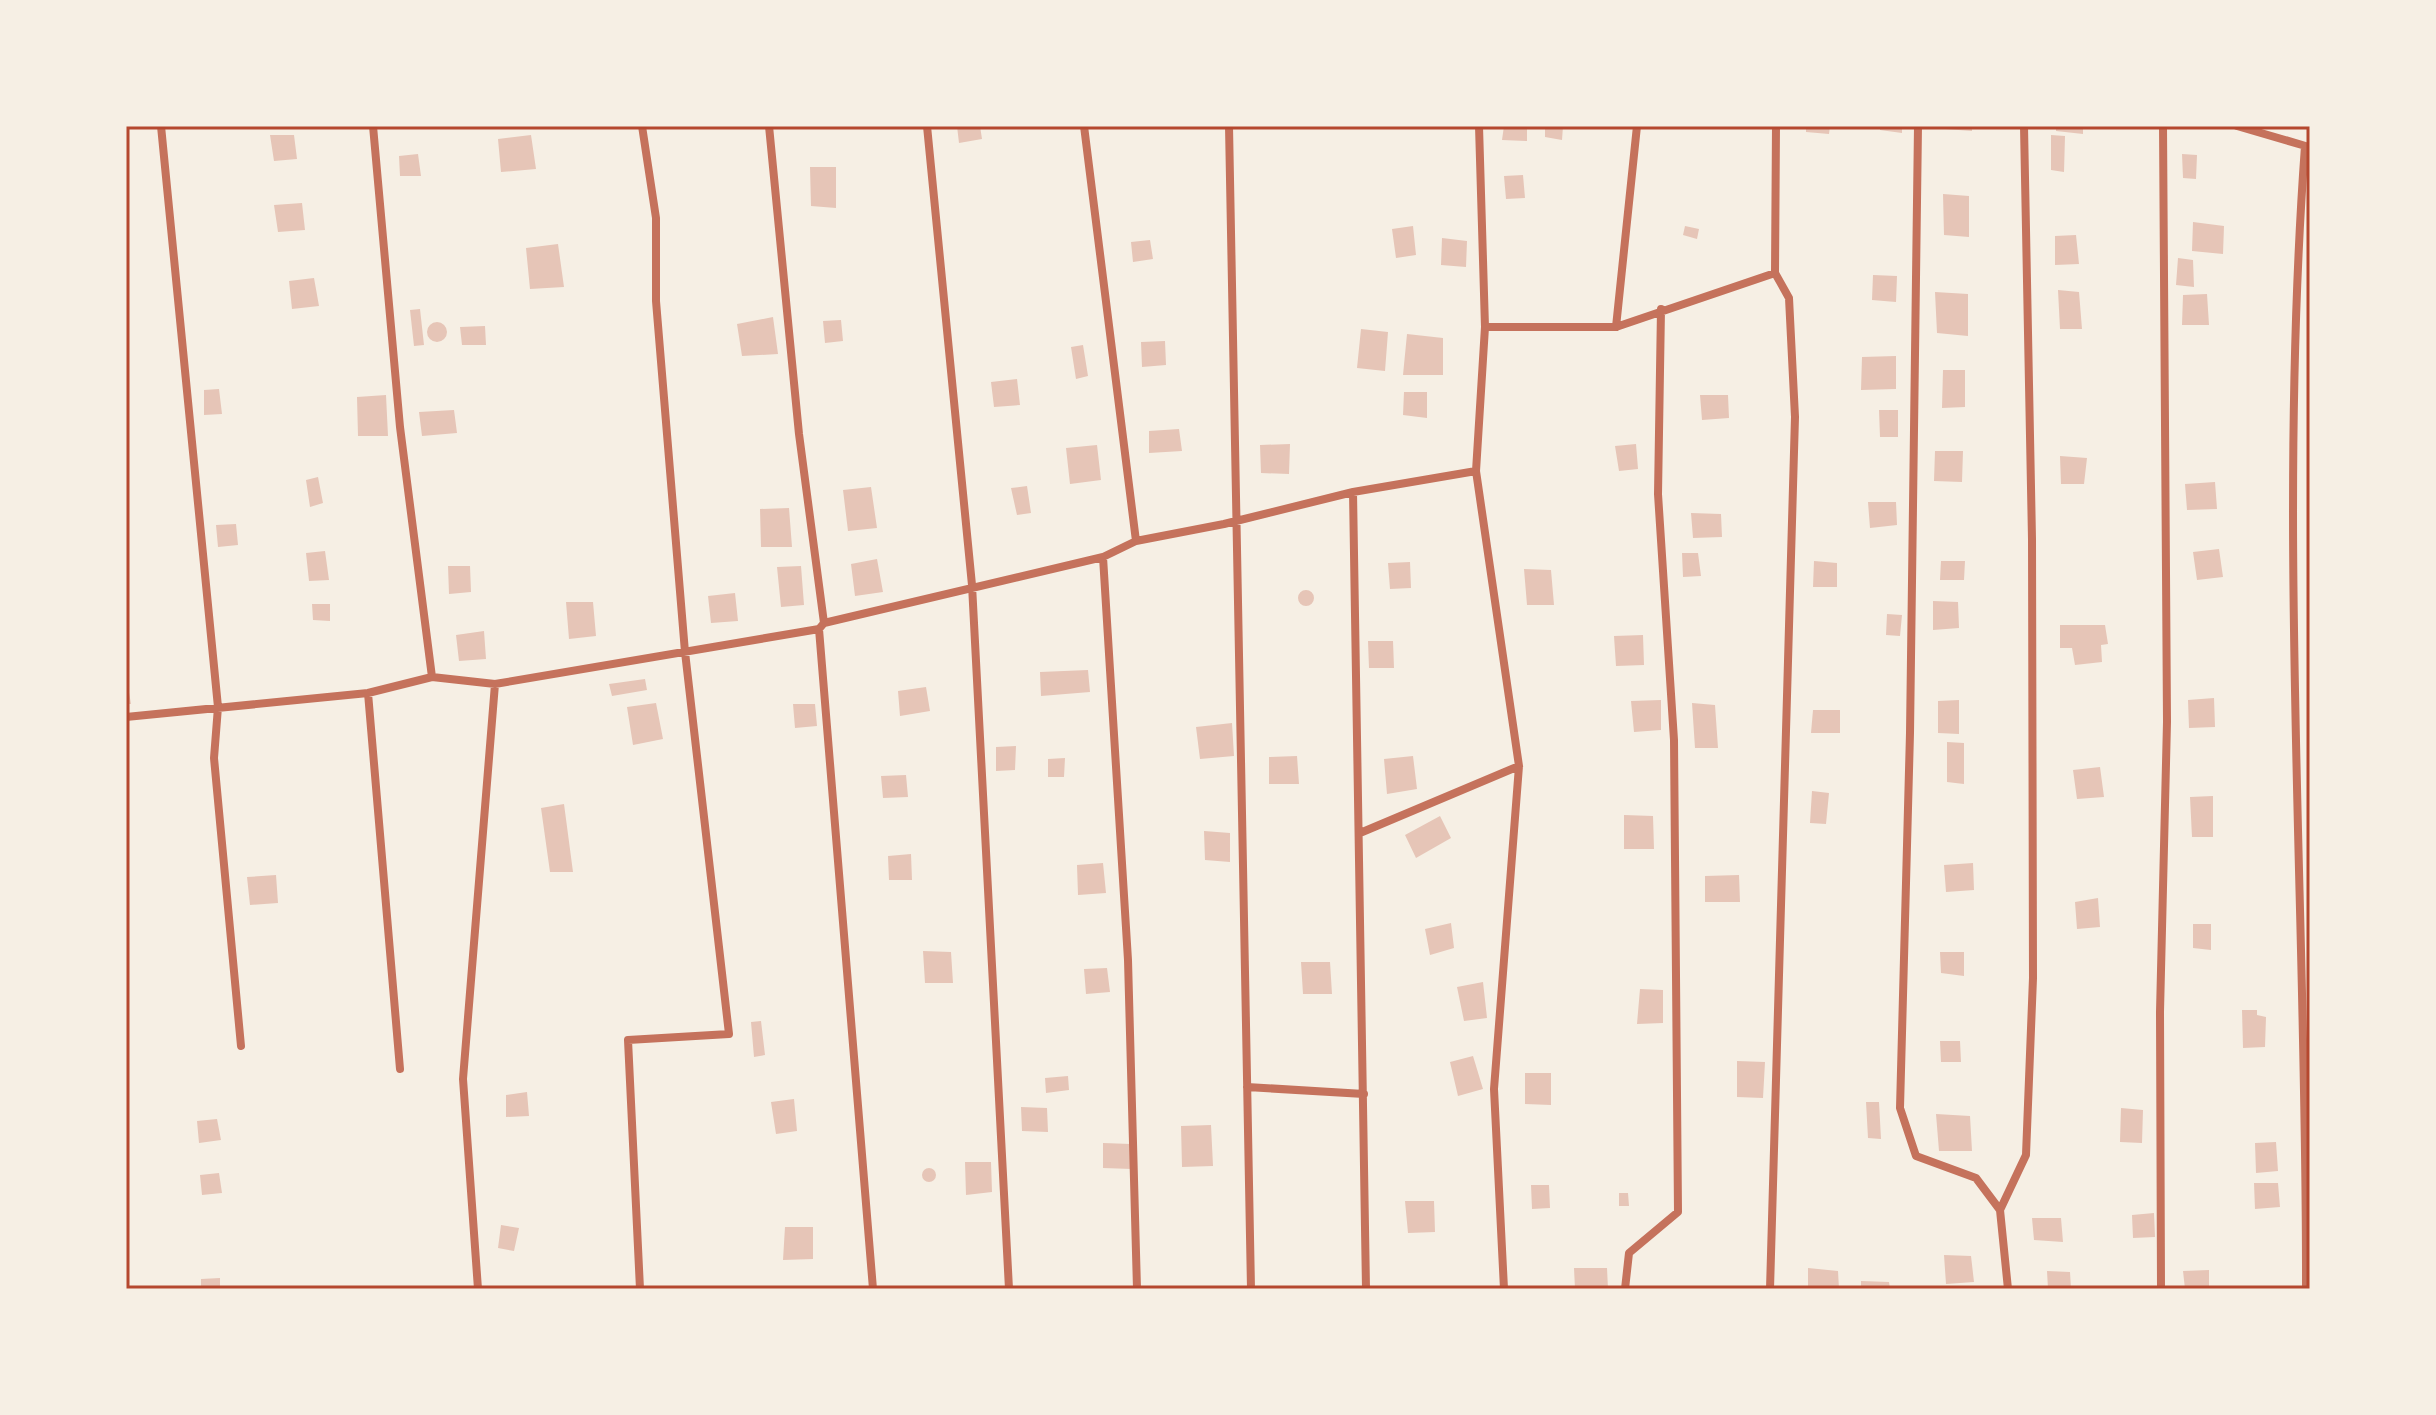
<svg xmlns="http://www.w3.org/2000/svg" width="2436" height="1415" viewBox="0 0 2436 1415" font-family="'IBM Plex Serif',serif">
<style>
.building{fill:#e6c5b7}
.lines{fill:none;stroke-linecap:round;stroke-linejoin:round}
.minor{stroke:#c5725c;stroke-width:8}
.neatline{fill:none;stroke:#b5482f;stroke-width:3}
</style>
<rect width="100%" height="100%" fill="#f6efe4"/>
<!-- building -->
<path class="building" d="M957,126H980L982,139L959,143Z
M1504,126H1527V141L1502,140Z
M1545,126H1563L1562,140L1545,137Z
M1806,126H1830L1829,134L1806,132Z
M1880,126H1902V133L1880,130Z
M1945,126H1972V131L1945,129Z
M2056,126H2083V134L2056,131Z
M270,135H294L297,159L274,161Z
M531,135L536,169L501,172L498,139Z
M2051,135L2065,136L2064,172L2051,170Z
M418,154L421,176H400L399,156Z
M2182,154L2197,155L2196,179L2183,178Z
M810,167H836V208L811,206Z
M1523,175L1525,198L1506,199L1504,176Z
M1943,194L1969,196V237L1944,235Z
M302,203L305,230L278,232L274,205Z
M2193,222L2224,226L2223,254L2192,251Z
M1413,226L1416,255L1396,258L1392,229Z
M1685,226L1699,229L1697,239L1683,235Z
M2076,235L2079,264L2055,265V236Z
M1442,238L1467,241L1466,267L1441,265Z
M1150,240L1153,259L1133,262L1131,242Z
M558,244L564,287L530,289L526,248Z
M2178,258L2193,260L2194,287L2176,285Z
M1873,275L1897,276L1896,302L1872,300Z
M314,278L319,306L292,309L289,281Z
M2058,290L2079,292L2082,329H2060Z
M1935,292L1968,294V336L1937,333Z
M2207,294L2209,325H2182L2183,295Z
M420,309L424,345L414,346L410,310Z
M773,317L778,354L742,356L737,324Z
M841,320L843,341L825,343L823,321Z
M427 332a10 10 0 1 1 20 0a10 10 0 1 1-20 0Z
M485,326L486,345H462L460,327Z
M1361,329L1388,332L1385,371L1357,368Z
M1407,334L1443,338V375H1403Z
M1165,341L1166,365L1142,367L1141,342Z
M1083,345L1088,376L1076,379L1071,347Z
M1896,356V389L1861,390L1862,357Z
M1943,370H1965V407L1942,408Z
M1017,379L1020,405L994,407L991,382Z
M219,389L222,414L204,415V390Z
M1404,392H1427V418L1403,415Z
M386,395L388,436H358L357,397Z
M1700,395H1728L1729,418L1702,420Z
M454,410L457,433L422,436L419,412Z
M1879,410H1898V437H1880Z
M1179,429L1182,451L1149,453V431Z
M1290,444L1289,474L1261,473L1260,445Z
M1636,444L1638,469L1619,471L1615,446Z
M1097,445L1101,480L1070,484L1066,448Z
M1935,451H1963L1962,482L1934,481Z
M2060,456L2087,458L2084,484H2061Z
M318,477L323,503L310,507L306,480Z
M2215,482L2217,509L2187,510L2185,484Z
M1027,486L1031,513L1017,515L1011,488Z
M871,487L877,528L848,531L843,490Z
M1868,502H1896L1897,525L1870,528Z
M789,508L792,547H761L760,509Z
M1691,513L1721,514L1722,537L1693,538Z
M236,524L238,545L218,547L216,525Z
M2219,549L2223,577L2197,580L2193,552Z
M325,551L329,580L309,581L306,553Z
M1682,553H1698L1701,576L1683,577Z
M877,559L883,592L855,596L851,564Z
M1814,561L1837,563V587H1813Z
M1941,561H1965L1964,580H1940Z
M1410,562L1411,588L1390,589L1388,563Z
M448,566H470L471,592L449,594Z
M801,566L804,605L781,607L777,567Z
M1524,569L1551,570L1554,605H1527Z
M1298 598a8 8 0 1 1 16 0a8 8 0 1 1-16 0Z
M735,593L738,621L711,623L708,596Z
M1933,601L1958,602L1959,628L1933,630Z
M566,602H593L596,636L569,639Z
M312,604H330V621L313,620Z
M1887,614L1902,615L1900,636L1886,635Z
M2060,625H2105L2108,644L2101,645L2102,662L2075,665L2072,648H2060Z
M484,631L486,659L459,661L456,635Z
M1643,635L1644,665L1616,666L1614,636Z
M1368,641H1393L1394,668H1369Z
M1088,670L1090,692L1041,696L1040,672Z
M126,675L131,704H126Z
M645,679L647,690L612,696L609,684Z
M926,687L930,711L900,716L898,691Z
M2214,698L2215,727L2189,728L2188,700Z
M1661,700V730L1634,732L1631,701Z
M1959,700V734L1938,733V701Z
M656,703L663,739L633,745L627,707Z
M1692,703L1715,705L1718,748H1695Z
M793,704H815L817,726L795,728Z
M1813,710H1840V733H1811Z
M1232,723L1234,756L1200,759L1196,727Z
M1947,742L1964,743V784L1947,782Z
M1016,746L1015,770L996,771V747Z
M1297,756L1299,784H1269V757Z
M1413,756L1417,789L1387,794L1384,759Z
M1065,758L1064,777H1048V759Z
M2100,767L2104,797L2077,799L2073,770Z
M906,775L908,797L883,798L881,776Z
M1812,791L1829,793L1826,824L1810,823Z
M2213,796V837H2192L2190,797Z
M564,804L573,872H550L541,808Z
M1624,815L1653,816L1654,849H1624Z
M1440,816L1451,838L1416,858L1405,835Z
M1204,831L1230,833V862L1205,860Z
M911,854L912,880H889L888,856Z
M1103,863L1106,893L1078,895L1077,865Z
M1973,863L1974,890L1946,892L1944,865Z
M276,875L278,903L250,905L247,877Z
M1739,875L1740,902H1705V876Z
M2098,898L2100,927L2077,929L2075,902Z
M1451,923L1454,948L1430,955L1425,929Z
M2193,924H2211V950L2193,948Z
M923,951L951,952L953,983H925Z
M1940,952H1964V976L1941,973Z
M1301,962H1330L1332,994H1303Z
M1107,968L1110,992L1086,994L1084,969Z
M1483,982L1487,1018L1464,1021L1457,987Z
M1640,989L1663,990V1023L1637,1024Z
M2242,1010H2257V1015L2266,1017L2265,1047L2243,1048Z
M761,1021L765,1055L754,1057L751,1022Z
M1940,1041H1960L1961,1062H1941Z
M1473,1056L1483,1089L1458,1096L1450,1062Z
M1737,1061L1765,1062L1763,1098L1737,1097Z
M1525,1073H1551V1105L1525,1104Z
M1068,1076L1069,1090L1046,1093L1045,1078Z
M527,1092L529,1116L506,1117V1095Z
M794,1099L797,1131L776,1134L771,1102Z
M1866,1102H1879L1881,1139L1868,1138Z
M1021,1107L1047,1108L1048,1132L1022,1131Z
M2121,1108L2143,1110L2142,1143L2120,1142Z
M1936,1114L1970,1116L1972,1151H1939Z
M217,1119L221,1140L199,1143L197,1121Z
M1211,1125L1213,1166L1182,1167L1181,1126Z
M2276,1142L2278,1171L2256,1173L2255,1143Z
M1103,1143L1131,1144L1132,1169L1103,1168Z
M965,1162H991L992,1192L966,1195Z
M922 1175a7 7 0 1 1 14 0a7 7 0 1 1-14 0Z
M219,1173L222,1193L202,1195L200,1175Z
M2254,1183H2278L2280,1207L2255,1209Z
M1531,1185H1549L1550,1208L1532,1209Z
M1619,1193H1628L1629,1206H1619Z
M1405,1201H1434L1435,1232L1408,1233Z
M2154,1213L2155,1237L2133,1238L2132,1215Z
M2032,1218H2061L2063,1242L2034,1240Z
M501,1225L519,1228L514,1251L498,1248Z
M785,1227H813V1259L783,1260Z
M1944,1255L1971,1256L1974,1282L1946,1284Z
M1574,1268H1607L1608,1289H1575Z
M1808,1268L1838,1271L1839,1289H1808Z
M2209,1270V1289H2185L2183,1271Z
M2047,1271L2070,1272L2071,1289H2048Z
M220,1278V1289H201V1279Z
M1861,1281L1889,1282L1890,1289H1861Z"/>
<g class="lines">
<!-- minor -->
<path class="minor" d="M161,126L218,707L214,758L241,1046
M373,126L400,427L432,677
M769,126L799,434L824,623
M927,126L972,585L1009,1289
M1084,126L1136,541
M1229,126L1251,1289
M1479,126L1485,327L1476,471L1519,766L1494,1089L1504,1289
M1918,126L1910,733L1900,1108L1916,1156L1976,1178L2000,1210
M2237,126L2309,147
M2305,146C2277,526 2307,908 2306,1289
M1485,327H1616L1775,273
M1616,327L1637,126
M1353,492L1366,1289
M1103,557L1128,960L1137,1289
M819,629L873,1289
M368,693L400,1069
M126,717L368,693L432,677L495,684L819,629L824,623L1103,557L1136,541L1224,524L1353,492L1476,471
M1360,833L1519,766
M1247,1087L1364,1094
M478,1289L463,1079L495,684
M640,1289L628,1040L729,1034L685,652L656,301V218L642,126
M1625,1289L1629,1253L1678,1212L1674,740L1658,494L1661,309
M1770,1289L1795,417L1789,298L1775,273L1776,126
M2008,1289L2000,1210L2026,1155L2033,978L2032,539L2024,126
M2161,1289L2160,1012L2167,722L2163,126"/>
</g>
<!-- border -->
<rect width="2436" height="1415" fill="none" stroke="#f6efe4" stroke-width="256"/>
<rect x="128" y="128" width="2180" height="1159" class="neatline"/>
</svg>
